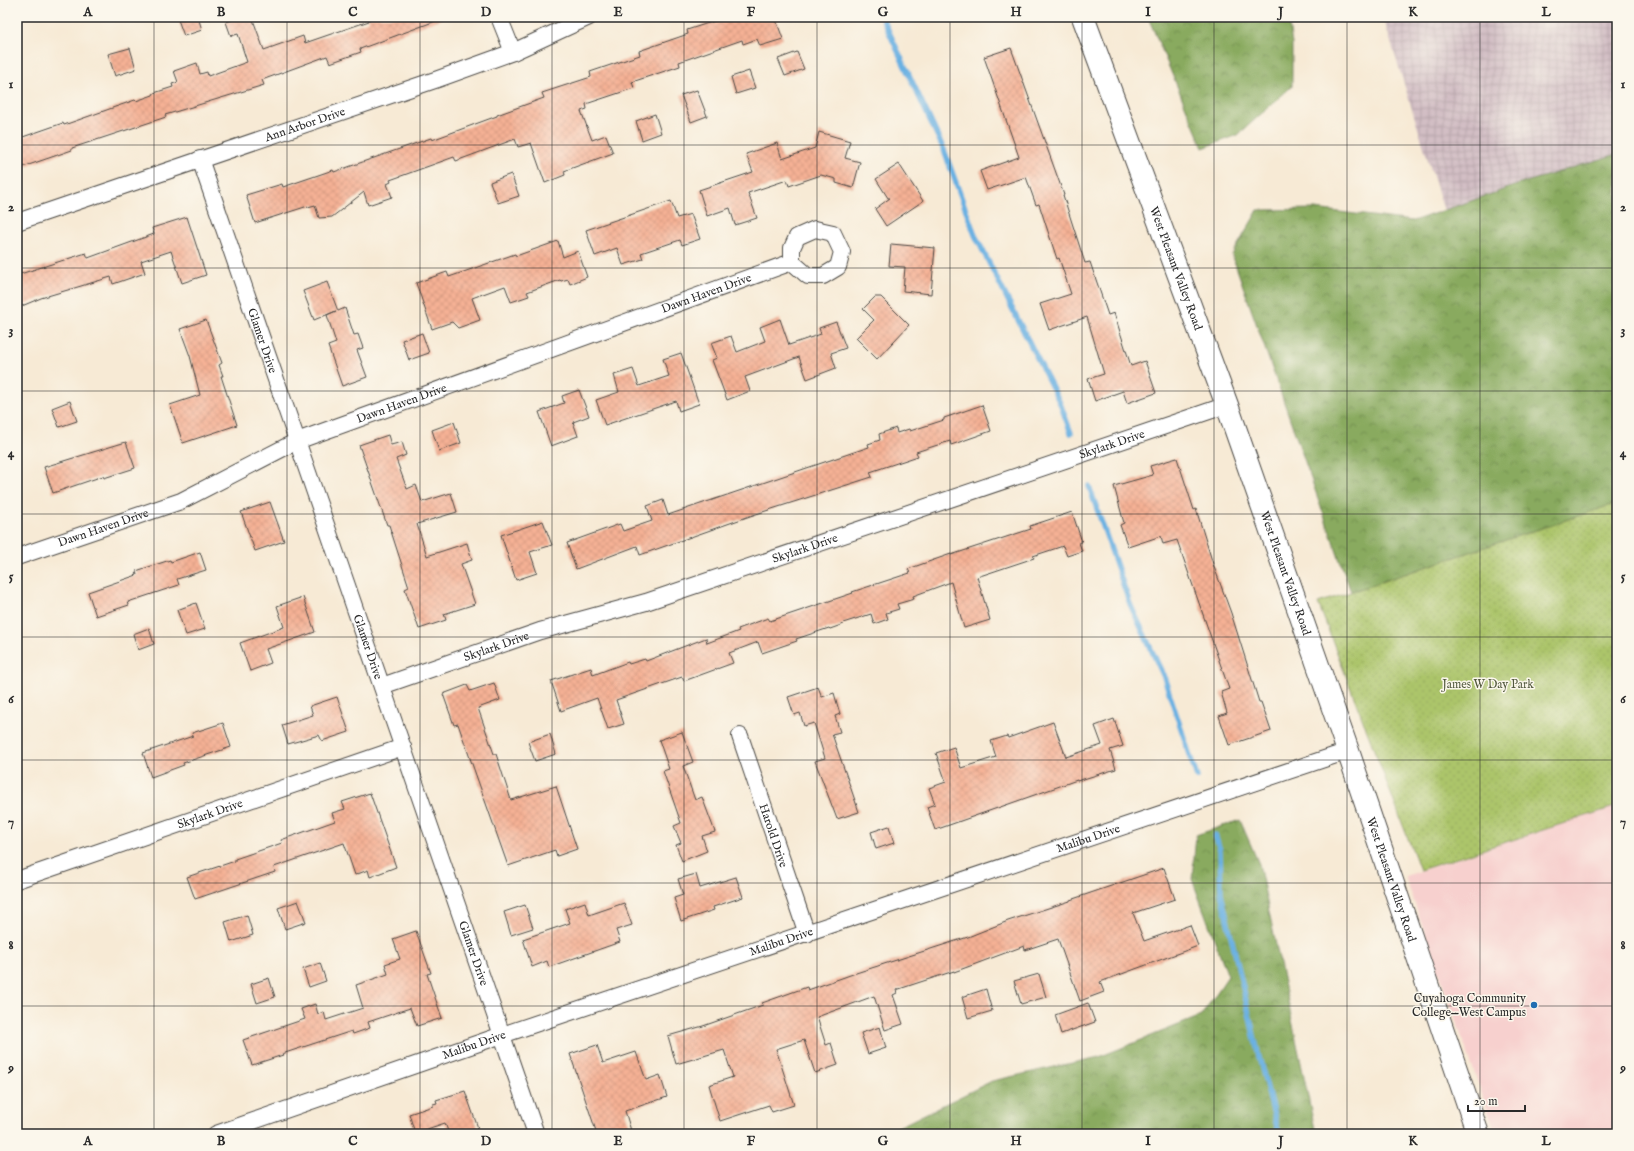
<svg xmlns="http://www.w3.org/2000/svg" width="1634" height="1151" viewBox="0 0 1634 1151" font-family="'IM FELL English',serif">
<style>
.built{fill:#f7d0ce}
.industrial{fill:url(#industrial-grid)}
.forest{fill:url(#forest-crowns);stroke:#5a6a44}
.park{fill:url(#park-dots);stroke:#6c784a}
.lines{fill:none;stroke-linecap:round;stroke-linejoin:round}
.stream{stroke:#6bb1e2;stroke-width:5.5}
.building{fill:url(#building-cross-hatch)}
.street-casing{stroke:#4a4844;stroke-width:18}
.secondary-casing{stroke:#4a4844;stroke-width:24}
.street{stroke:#fff;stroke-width:16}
.secondary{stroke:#fff;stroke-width:22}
.grid{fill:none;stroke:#2b2b2b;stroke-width:1;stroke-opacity:0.55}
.poi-dot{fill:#1f6fb2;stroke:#fbf7ec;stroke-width:1.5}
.labels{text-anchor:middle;stroke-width:3;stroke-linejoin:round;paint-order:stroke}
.street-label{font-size:12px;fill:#2b2b2b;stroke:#fbf7ec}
.park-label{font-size:12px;fill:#52593e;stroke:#fbf7ec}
.poi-label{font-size:12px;fill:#2b2b2b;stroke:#fbf7ec;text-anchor:end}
.neatline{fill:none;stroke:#2b2b2b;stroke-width:1.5}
.grid-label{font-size:13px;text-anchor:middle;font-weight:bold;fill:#2b2b2b}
</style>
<defs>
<pattern id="industrial-grid" width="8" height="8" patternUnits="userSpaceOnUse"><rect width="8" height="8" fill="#d2bec4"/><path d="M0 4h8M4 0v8" fill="none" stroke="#b4a3a9"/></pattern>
<pattern id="forest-crowns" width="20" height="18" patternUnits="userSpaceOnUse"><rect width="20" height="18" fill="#89aa5e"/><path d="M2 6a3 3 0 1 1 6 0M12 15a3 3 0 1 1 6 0" fill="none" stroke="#708b4e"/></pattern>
<pattern id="park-dots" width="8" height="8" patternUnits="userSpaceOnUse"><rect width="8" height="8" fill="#acc56a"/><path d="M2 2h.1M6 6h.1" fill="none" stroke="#94a95c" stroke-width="1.8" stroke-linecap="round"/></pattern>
<pattern id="building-cross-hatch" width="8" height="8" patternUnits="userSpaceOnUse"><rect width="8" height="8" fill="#f5b194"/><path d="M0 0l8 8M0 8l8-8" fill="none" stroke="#d29880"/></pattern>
</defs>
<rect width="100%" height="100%" fill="#fbf7ec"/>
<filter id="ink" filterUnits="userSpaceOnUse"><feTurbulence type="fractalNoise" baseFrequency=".025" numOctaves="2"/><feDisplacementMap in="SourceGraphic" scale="8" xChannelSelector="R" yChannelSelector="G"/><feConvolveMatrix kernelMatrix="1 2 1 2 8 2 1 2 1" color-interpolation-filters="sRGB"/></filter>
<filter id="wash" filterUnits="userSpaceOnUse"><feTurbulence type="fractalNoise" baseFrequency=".012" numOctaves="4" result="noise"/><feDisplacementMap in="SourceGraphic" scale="16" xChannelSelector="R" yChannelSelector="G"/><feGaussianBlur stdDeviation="0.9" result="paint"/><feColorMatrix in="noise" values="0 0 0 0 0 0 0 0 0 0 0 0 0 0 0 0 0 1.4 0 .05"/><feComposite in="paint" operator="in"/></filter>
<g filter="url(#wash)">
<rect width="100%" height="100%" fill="#f7ead5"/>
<!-- built -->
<path class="built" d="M1617,806V1134H1496L1405,876Z"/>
<!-- industrial -->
<path class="industrial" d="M1383,17H1617V154L1523,183L1444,211Z"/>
<!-- forest -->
<path class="forest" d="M1148,17H1288L1292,44V86L1238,135L1203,148Z
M1617,154V503L1351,592L1232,255L1258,210L1315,209L1413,221L1523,183Z
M1240,820L1259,864L1316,1134H884L992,1081L1099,1057L1201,1016L1228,976L1192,879L1196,835Z"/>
<!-- park -->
<path class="park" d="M1617,503V806L1420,870L1318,603Z"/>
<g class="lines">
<!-- stream -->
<path class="stream" d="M882,17L944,150L975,235L1060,403L1071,433
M1089,486L1130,604L1164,677L1197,777
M1215,835L1220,850L1221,893L1260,1061L1279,1134"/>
</g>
<g id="blocks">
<!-- building -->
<path class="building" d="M177,17H198L202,30L184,36Z
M233,17H252L264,50L303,36L305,43L369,21L368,17H441V19L360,49L361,52L330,63L327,56L262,80L264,85L165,115L166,117L72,148V150L17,169V139L63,123L64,125L135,100L136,101L153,95L154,93L173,87L172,84L178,82L174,71L197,63L200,74L207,72L208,76L247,62L238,34L231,36L226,22L232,20Z
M727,17H775L783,39L760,46L757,39L743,44L742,40L679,62L680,66L632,82L634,88L586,104L587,109L581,111L592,140L606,135L613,153L564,171L565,175L545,183L531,143L518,147L515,139L456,161L454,157L390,180L391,182L387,184L392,197L368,205L364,192L332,217L319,218L315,205L308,207V206L255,223L246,195L282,184L283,187L333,170L334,172L431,138L432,140L497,116V115L544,98L542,93L591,77L590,72L640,55L639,51L688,34L687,30Z
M130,48L136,69L115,76L108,54Z
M1011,48L1064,195H1063L1085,263L1090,262L1108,315L1114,313L1131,366L1145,361L1156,393L1127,403L1123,391L1095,401L1088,379L1104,374L1087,317L1049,330L1040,304L1071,294L1059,258L1057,259L1039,204L1036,205L1026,177L987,190L980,171L1019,157L984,57Z
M797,52L804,69L785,76L778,59Z
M749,71L755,88L736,94L731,77Z
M697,90L707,116L691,122L681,95Z
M655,114L661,133L642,140L636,121Z
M819,132L850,141L845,158L860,162L853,188L836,183V179L821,175L789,186L787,180L748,193L757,218L735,225L730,208L707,216L699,190L753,172L746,154L777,143L782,159L815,148Z
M899,164L923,201L886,226L875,209L890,198H888L876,179Z
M511,174L519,196L498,203L490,182Z
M671,201L677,218L691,214L700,239L682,245L680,240L641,253L643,259L623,265L617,248L595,256L586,230Z
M187,217L206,275L182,283L171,251L141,261L145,273L113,284L111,277L41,298L17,308V275L86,253L88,258L154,234L152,228Z
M558,241L563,257L578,251L587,277L570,284L568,279L561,281L560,280L527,292L529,296L511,302L505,286L472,298L480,320L458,328L452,322L432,329L416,283L447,272L449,277L515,254L516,256Z
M891,244L935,248L931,294L903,291L905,267L889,266Z
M327,282L338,311L345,308L354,335L358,334L363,348L357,350L367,377L342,386L328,346L336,343L327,315L336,311L314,320L303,291Z
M875,297H881L909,325L877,359L856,338L874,320L863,309Z
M780,319L789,345L821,334L819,328L836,322L846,348L831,353L836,368L807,379L799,357L745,377L750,391L727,400L712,360L717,358L711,343L731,336L737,352L765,341L760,327Z
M206,320L222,363L219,365L223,376H221L237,425L183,443L170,405L200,395L190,356L180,329Z
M422,333L429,353L409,360L402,340Z
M681,353L699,404L679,411L676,401L605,425L596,400L619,392L614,375L633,369L639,386L669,376L663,359Z
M579,390L589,416L573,422L578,436L551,446L539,412L564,403L562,396Z
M70,401L77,421L59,427L52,408Z
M982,405L991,431L951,445L950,441L916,452L918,456L870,472L872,477L750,516L640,555L637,546L576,569L567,543L620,524L623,531L652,521L647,506L663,500L668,515L869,447L868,444L880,440L879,434L896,428L897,433L909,429L910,431L944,420V418Z
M454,422L461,443L439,451L432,430Z
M388,435L391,445L402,442L406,455L396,459L407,489L416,485L422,502L451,493L457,512L417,524L427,556L467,543L472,560L461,564L475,604L444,614L446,620L419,629L405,589L409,587L389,525H387L359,445Z
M126,442L135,468L104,478L103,476L53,493L44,467Z
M1177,458L1194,510L1196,509L1213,564L1231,613L1259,702H1261L1271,731L1229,745L1219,716L1227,713L1221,692L1229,689L1177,540L1163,544L1161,536L1128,547L1120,525L1124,523L1114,486L1153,475L1150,466Z
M270,502L284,541L255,551L241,512Z
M1072,512L1082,542L1079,543L1082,551L1067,556L1063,546L1033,556L1034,558L977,577L990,620L964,628L951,582L913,596L914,599L897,604L899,609L886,613L888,619L874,624L871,614L843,623L844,624L830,629L829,628L796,639L797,641L762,653L758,642L729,653L733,663L684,681L682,677L616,700L624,724L608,729L597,698L561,711L551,681L591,668L593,675L628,662L629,664L645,659L646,661L706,638L707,643L739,631L738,629L768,618L770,621L853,593L852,592L910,573L908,569L951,554V555L1031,529L1030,526Z
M543,521L552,545L530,552L537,573L516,580L501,535Z
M200,552L206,570L177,579L179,585L128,602L129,605L96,616L88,592L137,575L136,571L170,560L171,562Z
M303,597L315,632L266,649L271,663L250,671L240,643L284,627L277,606Z
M196,603L205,629L186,635L177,610Z
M149,628L154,644L138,650L133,634Z
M494,683L500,700L478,708L494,754H496L511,800L556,786L577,849L557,856L555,850L508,866L458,724L454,725L443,694L467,685L470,691Z
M818,687L822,697L834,693L840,714L835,716L840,732L832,734L859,812L837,819L815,761L825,758L814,723L804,726L800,713L794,715L788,697Z
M337,697L349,732L322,741L319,735L288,744L282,725L313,715L310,706Z
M1114,719L1123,746L1110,750L1116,769L1077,781V780L935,830L927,807L935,804L929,788L946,782L936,753L954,747L961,768L996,757L991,741L1007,736L1008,738L1053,722L1066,757L1102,745L1095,726Z
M223,723L231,747L183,763L184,765L151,777L143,753L193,736L192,733Z
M682,732L693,762L683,766L695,800L702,797L715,832L702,836L707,851L682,861L676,845L681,843L674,826L681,823L663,771L669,769L659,740Z
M550,734L556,754L535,761L528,742Z
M370,793L396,867L370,877L368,870L355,875L344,843L274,867L275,872L195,899L187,877L235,861V859L282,843L281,840L335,821L332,813L345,809L342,802Z
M889,826L894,843L876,849L871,832Z
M1164,868L1175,899L1133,913L1144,941L1190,925L1198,946L1100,982L1104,992L1080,1001L1058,939L1025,950L1024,946L954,972V971L896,990L897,993L893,995L903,1024L885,1030L874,996L817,1017L826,1045L831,1043L838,1065L815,1073L804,1040L776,1049L794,1105L772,1112L769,1105L720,1121L709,1085L733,1077L724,1050L676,1064L668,1036L703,1026L763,1005L762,1003L807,987L808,990L853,974L968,937L1008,921L1070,901V900Z
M696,874L700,888L736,877L743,897L713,907L714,910L681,921L674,898L683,895L678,879Z
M298,901L306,922L285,929L278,908Z
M585,902L589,915L624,903L632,925L616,930L620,942L549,967L547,961L532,967L523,939L570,923L565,909Z
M525,905L533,928L511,935L504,912Z
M247,915L253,935L231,942L225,922Z
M416,931L431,973L427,974L442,1018L417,1026L410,1008L368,1022L370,1028L353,1034L352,1031L282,1054L283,1055L252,1065L243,1040L305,1019L301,1009L315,1004L318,1014L324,1012L326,1020L363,1008L356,985L388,974L385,964L400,959L393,939Z
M320,963L326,981L309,987L303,969Z
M1039,974L1046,997L1021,1004L1014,981Z
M269,978L275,997L257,1003L251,984Z
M986,989L992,1011L968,1018L962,997Z
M1088,1003L1095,1022L1061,1034L1055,1015Z
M880,1027L886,1048L868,1054L861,1033Z
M597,1045L603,1063L636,1052L646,1080L660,1075L667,1097L625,1111L632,1134H597L570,1054Z
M465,1091L478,1128L459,1134H449L445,1123L415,1133L409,1114L433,1106V1104L437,1103L436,1100Z"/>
</g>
</g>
<g filter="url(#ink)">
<use href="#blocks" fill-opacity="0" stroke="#4a4844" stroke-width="1"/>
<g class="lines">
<!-- street casing -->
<g class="street-casing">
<g id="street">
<path d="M499,17L513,52"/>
<path id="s1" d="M200,159L536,1134"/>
<path id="s2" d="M17,222L438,79L513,52L589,17"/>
<path d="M815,229L833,233L842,252L838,267L823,276H808L792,262V248L797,237Z"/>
<path id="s3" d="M17,557L181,501L297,441L792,262"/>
<path id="s4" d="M382,686L540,631L646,602L1227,405"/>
<path id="s5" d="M740,736L807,934"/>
<path id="s6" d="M17,880L403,747"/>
<path id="s7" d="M216,1134L502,1035L1348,751"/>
</g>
</g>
<!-- secondary casing -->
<g class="secondary-casing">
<g id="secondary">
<path id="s8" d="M1083,17L1227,405L1348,751L1478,1134"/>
</g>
</g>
<!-- street -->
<use href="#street" class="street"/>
<!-- secondary -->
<use href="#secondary" class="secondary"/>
</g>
</g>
<!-- grid -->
<path class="grid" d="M154,17V1134M287,17V1134M420,17V1134M552,17V1134M684,17V1134M817,17V1134M950,17V1134M1082,17V1134M1214,17V1134M1347,17V1134M1480,17V1134M17,145H1617M17,268H1617M17,391H1617M17,514H1617M17,637H1617M17,760H1617M17,883H1617M17,1006H1617"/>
<!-- markers -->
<circle class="poi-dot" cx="1534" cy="1005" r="4"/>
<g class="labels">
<!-- street labels -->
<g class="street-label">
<text dy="4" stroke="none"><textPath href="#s2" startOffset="304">Ann Arbor Drive</textPath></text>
<text dy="4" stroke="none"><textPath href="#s8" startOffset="268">West Pleasant Valley Road</textPath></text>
<text dy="4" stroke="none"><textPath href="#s3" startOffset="739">Dawn Haven Drive</textPath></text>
<text dy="4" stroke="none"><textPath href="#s1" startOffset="192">Glamer Drive</textPath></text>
<text dy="4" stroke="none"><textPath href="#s3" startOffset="415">Dawn Haven Drive</textPath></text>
<text dy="4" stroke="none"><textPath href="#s4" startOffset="769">Skylark Drive</textPath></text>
<text dy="4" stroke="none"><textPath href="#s3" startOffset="91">Dawn Haven Drive</textPath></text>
<text dy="4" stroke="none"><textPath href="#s4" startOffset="445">Skylark Drive</textPath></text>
<text dy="4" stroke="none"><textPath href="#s8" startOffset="592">West Pleasant Valley Road</textPath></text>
<text dy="4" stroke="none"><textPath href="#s1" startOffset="516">Glamer Drive</textPath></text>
<text dy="4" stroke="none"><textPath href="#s4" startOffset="121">Skylark Drive</textPath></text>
<text dy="4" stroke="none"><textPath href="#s6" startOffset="204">Skylark Drive</textPath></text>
<text dy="4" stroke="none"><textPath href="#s5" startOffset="105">Harold Drive</textPath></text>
<text dy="4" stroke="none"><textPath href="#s7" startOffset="921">Malibu Drive</textPath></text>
<text dy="4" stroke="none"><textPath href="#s8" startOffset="916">West Pleasant Valley Road</textPath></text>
<text dy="4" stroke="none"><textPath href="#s7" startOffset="597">Malibu Drive</textPath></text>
<text dy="4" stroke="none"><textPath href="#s1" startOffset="840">Glamer Drive</textPath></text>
<text dy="4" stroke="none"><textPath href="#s7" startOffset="273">Malibu Drive</textPath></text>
</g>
<!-- park labels -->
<g class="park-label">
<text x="1488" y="688">James W Day Park</text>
</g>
<!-- poi labels -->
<g class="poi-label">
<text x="1526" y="1002">Cuyahoga Community<tspan x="1526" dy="14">College—West Campus</tspan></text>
</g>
</g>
<!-- margin -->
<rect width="1634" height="1151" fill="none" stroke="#fbf7ec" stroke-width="44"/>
<!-- scale -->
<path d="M1468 1105v6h57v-6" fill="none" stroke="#2b2b2b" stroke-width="2"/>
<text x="1474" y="1105" font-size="12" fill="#2b2b2b" stroke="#fbf7ec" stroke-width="3" paint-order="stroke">20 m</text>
<rect x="22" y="22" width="1590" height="1107" class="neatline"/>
<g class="grid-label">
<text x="88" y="16">A</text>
<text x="221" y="16">B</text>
<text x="353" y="16">C</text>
<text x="486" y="16">D</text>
<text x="618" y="16">E</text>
<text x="751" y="16">F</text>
<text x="883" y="16">G</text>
<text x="1016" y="16">H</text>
<text x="1148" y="16">I</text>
<text x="1281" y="16">J</text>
<text x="1413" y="16">K</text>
<text x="1546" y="16">L</text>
<text x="11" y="88">1</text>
<text x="1623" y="88">1</text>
<text x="11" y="211">2</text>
<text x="1623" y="211">2</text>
<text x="11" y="334">3</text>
<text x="1623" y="334">3</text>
<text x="11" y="457">4</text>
<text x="1623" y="457">4</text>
<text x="11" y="580">5</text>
<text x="1623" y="580">5</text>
<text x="11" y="703">6</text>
<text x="1623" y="703">6</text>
<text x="11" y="826">7</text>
<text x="1623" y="826">7</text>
<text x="11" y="949">8</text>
<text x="1623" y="949">8</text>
<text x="11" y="1072">9</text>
<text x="1623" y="1072">9</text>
<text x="88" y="1145">A</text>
<text x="221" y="1145">B</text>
<text x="353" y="1145">C</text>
<text x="486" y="1145">D</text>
<text x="618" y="1145">E</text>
<text x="751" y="1145">F</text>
<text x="883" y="1145">G</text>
<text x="1016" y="1145">H</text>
<text x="1148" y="1145">I</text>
<text x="1281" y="1145">J</text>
<text x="1413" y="1145">K</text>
<text x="1546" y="1145">L</text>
</g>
</svg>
